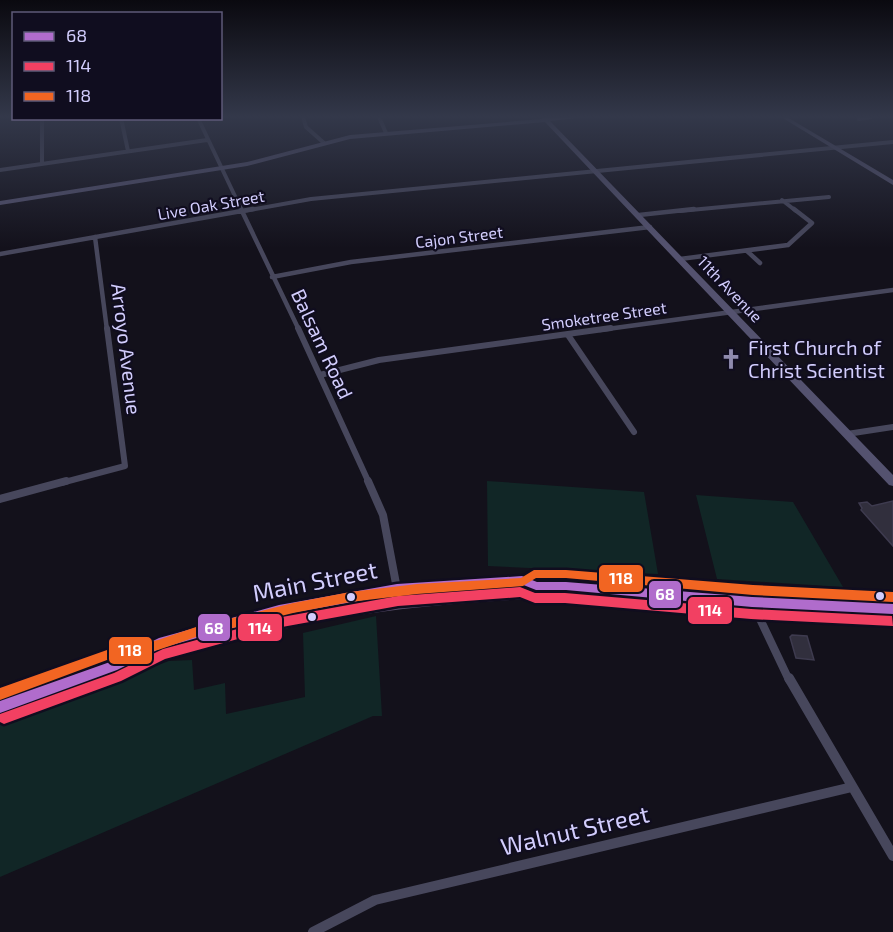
<svg xmlns="http://www.w3.org/2000/svg" width="893" height="932" viewBox="0 0 893 932" font-family="'Exo 2',sans-serif">
<style>
.green{fill:#112626}
.building{fill:#312f3d;stroke:#3e3b4f;stroke-width:1.5}
.lines{fill:none;stroke-linecap:round;stroke-linejoin:round}
.street-far4{stroke:#47475c;stroke-width:4}
.street-far3{stroke:#47475c;stroke-width:4.5}
.street-far2{stroke:#47475c;stroke-width:6}
.street-far1{stroke:#47475c;stroke-width:8}
.street{stroke:#47475c;stroke-width:10}
.secondary{fill:#54526f;fill-rule:evenodd}
.primary{fill:#5a506d;fill-rule:evenodd}
.bus-1-casing{stroke:#100d1f;stroke-width:5}
.bus-2-casing{stroke:#100d1f;stroke-width:5}
.bus-3-casing{stroke:#100d1f;stroke-width:5}
.bus-1{fill:#b06ccc;fill-rule:evenodd}
.bus-2{fill:#f24062;fill-rule:evenodd}
.bus-3{fill:#f26522;fill-rule:evenodd}
.bus-dot{fill:#d2cdfd;stroke:#100d1f;stroke-width:2}
.labels{text-anchor:middle;stroke-width:4.5;stroke-linejoin:round;paint-order:stroke}
.far-street-label{font-size:16px;fill:#d2cdfd;stroke:#100d1f}
.street-label{font-size:20px;fill:#d2cdfd;stroke:#100d1f}
.poi-label{font-size:20px;fill:#d2cdfd;stroke:#100d1f;text-anchor:start}
.near-street-label{font-size:24px;fill:#d2cdfd;stroke:#100d1f}
.line-badge{stroke:#100d1f;stroke-width:2}
.badge-label{font-size:16px;text-anchor:middle;font-weight:bold;fill:#fff}
</style>
<rect width="100%" height="100%" fill="#13111b"/>
<!-- green -->
<path class="green" d="M487,481L644,492L658,574L488,566Z
M696,495L793,502L843,587L717,579Z
M376,616L382,716H373L0,877V724L169,661L192,660L194,690L225,683L226,714L305,697L303,633Z"/>
<!-- building -->
<path class="building" d="M893,501V546L861,510L862,508L859,503L867,502L872,506Z
M792,635L807,636L814,660L796,658L790,637Z"/>
<g class="lines">
<!-- street-far4 -->
<path class="street-far4" d="M303,117L306,127L324,143
M379,117L386,133
M42,118V164
M121,118L128,151
M198,118L242,211
M859,119L871,117
M0,170L207,140
M782,200L796,211
M244,211L311,199L893,142
M680,211L829,197"/>
<!-- street-far3 -->
<path class="street-far3" d="M241,209L299,330
M639,215L694,209
M95,237L107,330
M747,251L760,263
M0,254L253,209
M680,259L788,245L812,223L794,209
M272,277L351,262L650,227
M600,330L893,290"/>
<!-- street-far2 -->
<path class="street-far2" d="M298,328L369,483
M568,335L634,432
M320,375L379,360L611,328
M847,434L893,427
M61,483L125,466L107,328"/>
<!-- street-far1 -->
<path class="street-far1" d="M368,481L383,515L397,589
M0,499L66,481
M752,602L789,680"/>
<!-- street -->
<path class="street" d="M789,678L893,856
M313,932L375,900L852,787"/>
<!-- secondary -->
<path class="secondary" d="M542,117H586L550,121L893,475V486L889,485L545,122L350,139L247,166L0,205V201L247,162L350,135L542,119Z
M781,117H787L893,180V185Z"/>
<!-- primary -->
<path class="primary" d="M522,575L537,581H566L752,597L893,603V615L752,607L566,591H539L532,598L528,599C450,603 373,610 297,626C246,637 197,653 147,665L125,670L121,669L0,714V700L109,661L159,637L279,604L397,584ZM521,585L526,587L412,597L327,609L254,624L158,650L279,616L397,594Z"/>
<!-- bus-1 casing -->
<g class="bus-1-casing">
<path id="bus-1" d="M522,576L537,582H566L752,597L893,604V614L752,607L566,590H536L521,584L397,594L279,615L161,648L117,670L0,713V701L110,662L159,638L279,605L397,584Z"/>
</g>
<!-- bus-2 casing -->
<g class="bus-2-casing">
<path id="bus-2" d="M520,587L535,593H565L751,609L892,616L893,626L751,619L565,603H535L520,597L398,606L282,627L165,659L121,681L4,724L0,722V714L114,673L163,649L282,617L398,596Z"/>
</g>
<!-- bus-3 casing -->
<g class="bus-3-casing">
<path id="bus-3" d="M534,570H566L753,585L893,592V602L753,595L566,578H536L523,586L417,594L350,602L293,613L196,637L158,650L107,660L0,700V688L107,650L158,640L196,627L293,603L350,592L417,584L521,578Z"/>
</g>
<!-- bus-1 -->
<use href="#bus-1" class="bus-1"/>
<!-- bus-2 -->
<use href="#bus-2" class="bus-2"/>
<!-- bus-3 -->
<use href="#bus-3" class="bus-3"/>
</g>
<!-- sky -->
<linearGradient id="sky" x2="0" y2="1"><stop stop-color="#0a090f"/><stop offset="0.47" stop-color="#33384a"/><stop offset="1" stop-color="#33384a" stop-opacity="0"/></linearGradient>
<rect width="893" height="248" fill="url(#sky)"/>
<!-- icons -->
<defs>
<g id="church-bare" transform="scale(1.62)"><path d="M-1.2-6h2.4v3.5h3.3v2.4h-3.3V6h-2.4V-.1h-3.3v-2.4h3.3Z" fill="#8f8bae" stroke="#100d1f" stroke-width="2.5" paint-order="stroke"/></g>
</defs>
<g fill-rule="evenodd">
<use href="#church-bare" x="731" y="359"/>
</g>
<!-- markers -->
<g class="bus-dot">
<circle cx="880" cy="596" r="5"/>
<circle cx="351" cy="597" r="5"/>
<circle cx="312" cy="617" r="5"/>
</g>
<g class="labels">
<!-- far-street labels -->
<g class="far-street-label">
<text transform="translate(211 205) rotate(-10)" y="6">Live Oak Street</text>
<text transform="translate(459 237) rotate(-7)" y="6">Cajon Street</text>
<text transform="translate(730 289) rotate(46)" y="6">11th Avenue</text>
<text transform="translate(604 316) rotate(-8)" y="6">Smoketree Street</text>
</g>
<!-- street labels -->
<g class="street-label">
<text transform="translate(322 344) rotate(65)" y="7">Balsam Road</text>
<text transform="translate(126 349) rotate(83)" y="7">Arroyo Avenue</text>
</g>
<!-- poi labels -->
<g class="poi-label">
<text x="748" y="355">First Church of<tspan x="748" dy="23">Christ Scientist</tspan></text>
</g>
<!-- near-street labels -->
<g class="near-street-label">
<text transform="translate(315 582) rotate(-11)" y="8">Main Street</text>
<text transform="translate(575 831) rotate(-13)" y="8">Walnut Street</text>
</g>
</g>
<g class="line-badge">
<rect x="598" y="564" width="46" height="29" rx="6" fill="#f26522"/>
<rect x="648" y="580" width="34" height="29" rx="6" fill="#b06ccc"/>
<rect x="687" y="596" width="46" height="29" rx="6" fill="#f24062"/>
<rect x="237" y="613" width="46" height="29" rx="6" fill="#f24062"/>
<rect x="197" y="613" width="34" height="29" rx="6" fill="#b06ccc"/>
<rect x="108" y="636" width="45" height="29" rx="6" fill="#f26522"/>
</g>
<g class="badge-label">
<text x="621" y="584">118</text>
<text x="665" y="600">68</text>
<text x="710" y="616">114</text>
<text x="260" y="634">114</text>
<text x="214" y="634">68</text>
<text x="130" y="656">118</text>
</g>
<!-- legend -->
<rect x="12" y="12" width="210" height="108" fill="#100d1f" stroke="#5e5a78" stroke-width="1.5"/>
<rect x="24" y="32" width="30" height="9" fill="#b06ccc" stroke="#5e5a78" stroke-width="1.5"/>
<text x="66" y="42" font-size="18" fill="#d2cdfd">68</text>
<rect x="24" y="62" width="30" height="9" fill="#f24062" stroke="#5e5a78" stroke-width="1.5"/>
<text x="66" y="72" font-size="18" fill="#d2cdfd">114</text>
<rect x="24" y="92" width="30" height="9" fill="#f26522" stroke="#5e5a78" stroke-width="1.5"/>
<text x="66" y="102" font-size="18" fill="#d2cdfd">118</text>
</svg>
